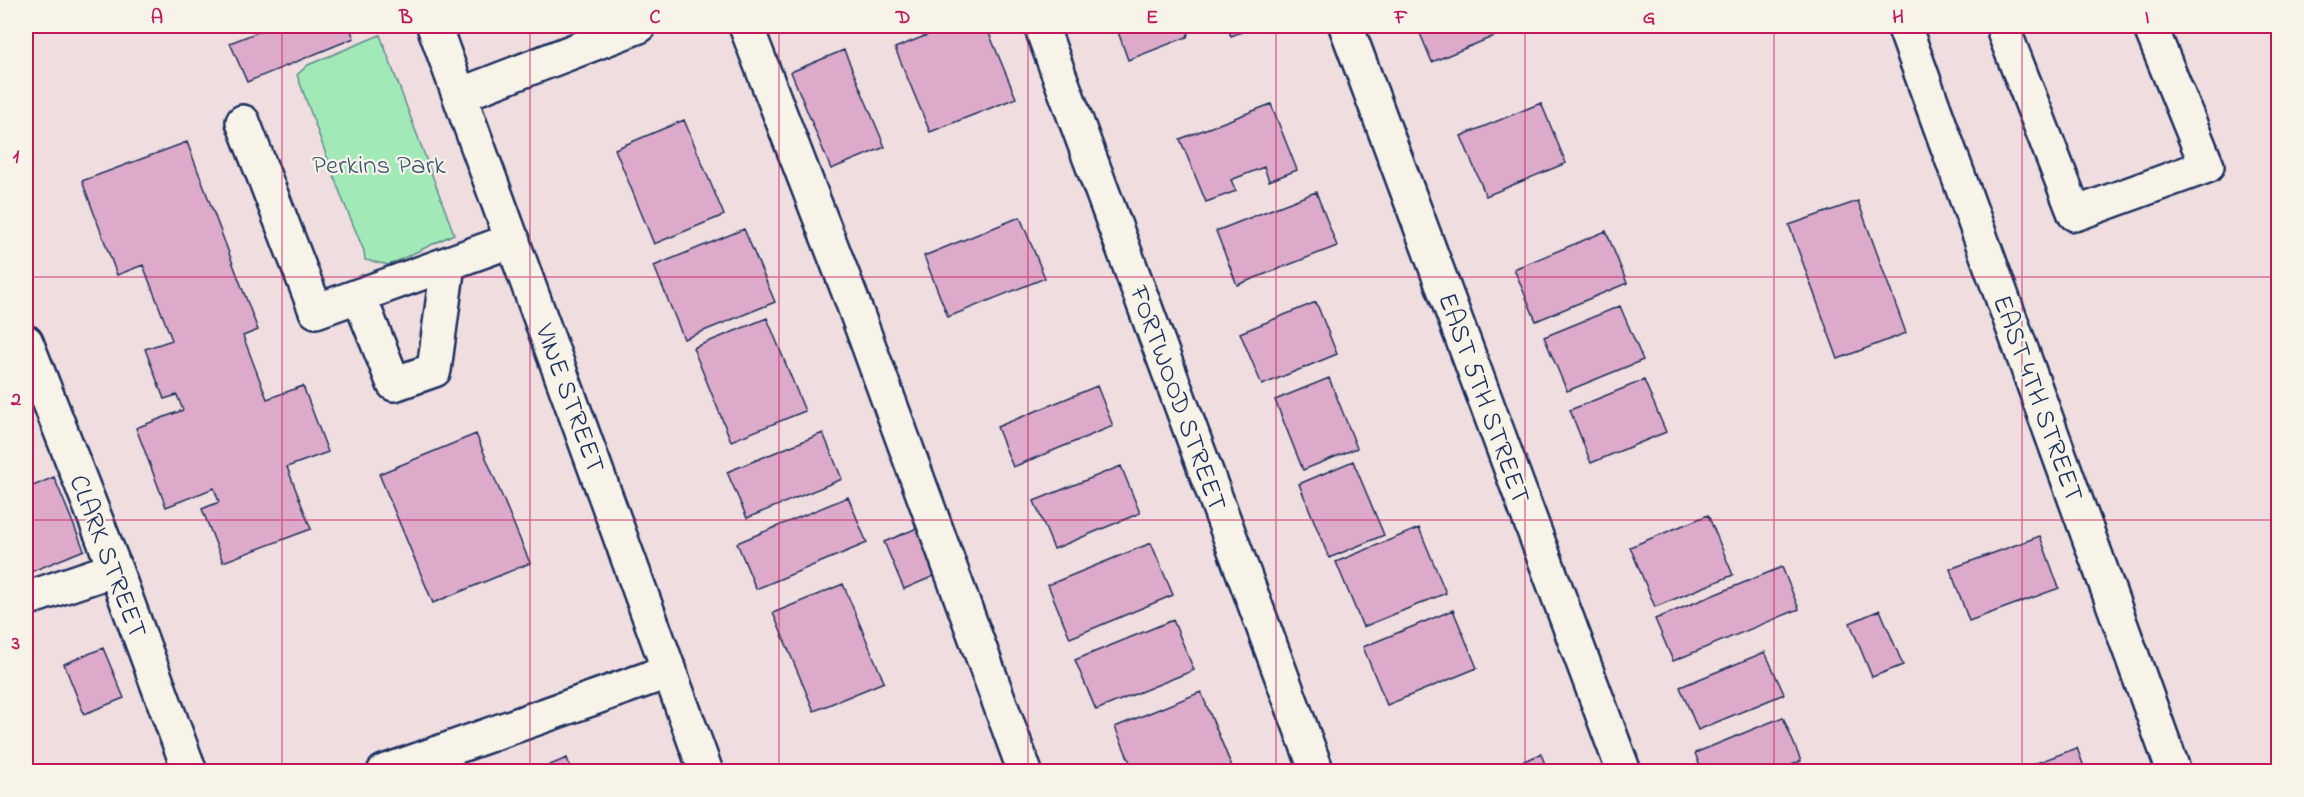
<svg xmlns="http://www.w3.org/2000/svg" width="2304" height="797" viewBox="0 0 2304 797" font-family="'Indie Flower',sans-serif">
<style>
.green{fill:#a1eab8;stroke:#5e8c8b;stroke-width:1.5}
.building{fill:#ddabc9;stroke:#1b2f5e;stroke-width:1.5}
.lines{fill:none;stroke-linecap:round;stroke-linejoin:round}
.minor-casing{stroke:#1b2f5e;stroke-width:38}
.minor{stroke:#f7f3e8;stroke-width:33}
.grid{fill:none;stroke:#c2185b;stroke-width:1.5;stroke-opacity:0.55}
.labels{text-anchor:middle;stroke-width:4.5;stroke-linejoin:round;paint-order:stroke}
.park-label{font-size:27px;fill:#365470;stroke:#f7f3e8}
.street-label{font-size:27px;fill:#1b2f5e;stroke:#f7f3e8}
.neatline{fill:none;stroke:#c2185b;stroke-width:2}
.grid-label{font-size:20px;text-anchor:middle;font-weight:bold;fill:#c2185b}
</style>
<rect width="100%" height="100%" fill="#efdddf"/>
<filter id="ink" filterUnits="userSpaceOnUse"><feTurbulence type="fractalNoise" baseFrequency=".0167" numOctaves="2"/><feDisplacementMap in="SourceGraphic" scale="12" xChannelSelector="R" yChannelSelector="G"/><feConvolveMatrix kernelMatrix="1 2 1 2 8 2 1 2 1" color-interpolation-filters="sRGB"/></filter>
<g filter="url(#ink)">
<!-- green -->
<path class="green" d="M380,35L454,234L389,265L365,260L364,251L342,198L297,75L308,65Z"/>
<!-- building -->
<path class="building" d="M273,26H349L354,38L247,82L230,43Z
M950,26H986L1016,98L930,132L895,48Z
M1116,26H1191L1187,37L1128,60Z
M1227,26H1255V27L1231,36Z
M1417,26H1507L1509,30L1432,62Z
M844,50L885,147L831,169L791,72Z
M1541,103L1566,163L1486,196L1461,136Z
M1271,104L1297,170L1269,181L1264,167L1231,180L1236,191L1206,202L1180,139Z
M684,120L724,215L654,244L615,149Z
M187,142L258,330L243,336L267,399L303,386L328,452L287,467L311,529L223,562L202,509L219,502L214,488L166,507L136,428L183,410L177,395L164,399L145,349L172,340L143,265L117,275L82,181Z
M1316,192L1337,246L1237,285L1216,231Z
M1858,201L1906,333L1838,359L1789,225Z
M1020,217L1045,278L948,317L924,256Z
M744,229L775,302L684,339L654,266Z
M1606,231L1627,283L1536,321L1514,269Z
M1316,302L1337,354L1262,385L1240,333Z
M1620,306L1643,360L1567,391L1544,337Z
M767,318L805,411L731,441L693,348Z
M1329,378L1357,448L1303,470L1275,400Z
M1644,380L1666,432L1591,463L1570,410Z
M1097,386L1113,426L1013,467L997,427Z
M823,433L842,479L747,518L727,472Z
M476,434L530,563L433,603L379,474Z
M1353,461L1384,535L1329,558L1299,484Z
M1121,466L1140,513L1054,549L1034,501Z
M54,477L84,550L26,574V489Z
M848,497L867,543L756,589L737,543Z
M1708,515L1733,575L1655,607L1630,547Z
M922,526L941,573L904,589L884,542Z
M1419,528L1446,593L1363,627L1336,562Z
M2040,536L2059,588L1969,621L1950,569Z
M1151,543L1173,595L1070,638L1048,585Z
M1782,567L1799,609L1673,661L1655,619Z
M843,584L884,682L814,711L773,613Z
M1453,610L1477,668L1387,705L1363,647Z
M1880,610L1903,665L1872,677L1850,623Z
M1173,620L1194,670L1096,710L1075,660Z
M103,648L124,698L84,714L64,664Z
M1765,652L1784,694L1698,730L1680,687Z
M1201,692L1232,767L1222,772H1134L1115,727Z
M1783,717L1801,761L1775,772H1702L1695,753Z
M2077,748L2086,772H2012Z
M1541,754L1548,772H1497Z
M567,758L572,772H533Z"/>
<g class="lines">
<!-- minor casing -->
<g class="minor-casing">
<path id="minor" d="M434,26L706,772
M746,26L850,295L1025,772
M1041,26L1317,772
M1346,26L1624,772
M1904,26L2174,772
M2005,34L2075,214L2207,166L2150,26
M460,95L639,26
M243,122L316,311L513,240
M359,296L394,384L434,370L448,264
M26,342L115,569L190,772
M26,599L115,569
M384,772L670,671"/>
</g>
<!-- minor -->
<use href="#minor" class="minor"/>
</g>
</g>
<!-- grid -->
<path class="grid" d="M282,26V772M530,26V772M779,26V772M1028,26V772M1276,26V772M1525,26V772M1774,26V772M2022,26V772M26,277H2278M26,520H2278"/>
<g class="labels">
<!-- park labels -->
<g class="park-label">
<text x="379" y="173">Perkins Park</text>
</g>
<!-- street labels -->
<g class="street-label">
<text transform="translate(571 398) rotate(70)" y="9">VINE STREET</text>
<text transform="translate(1179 398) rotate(70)" y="9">FORTWOOD STREET</text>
<text transform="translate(1485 398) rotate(70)" y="9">EAST 5TH STREET</text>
<text transform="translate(2039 398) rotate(70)" y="9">EAST 4TH STREET</text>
<text transform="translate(109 556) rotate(69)" y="9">CLARK STREET</text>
</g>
</g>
<!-- margin -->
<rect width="2304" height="797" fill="none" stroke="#f7f3e8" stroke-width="66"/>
<rect x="33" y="33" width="2238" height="731" class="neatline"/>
<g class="grid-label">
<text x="157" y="23">A</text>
<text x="406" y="23">B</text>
<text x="655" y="23">C</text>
<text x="903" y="23">D</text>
<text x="1152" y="23">E</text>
<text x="1401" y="23">F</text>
<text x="1649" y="23">G</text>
<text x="1898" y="23">H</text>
<text x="2147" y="23">I</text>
<text x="16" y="162">1</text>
<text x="16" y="405">2</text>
<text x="16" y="649">3</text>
</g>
</svg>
